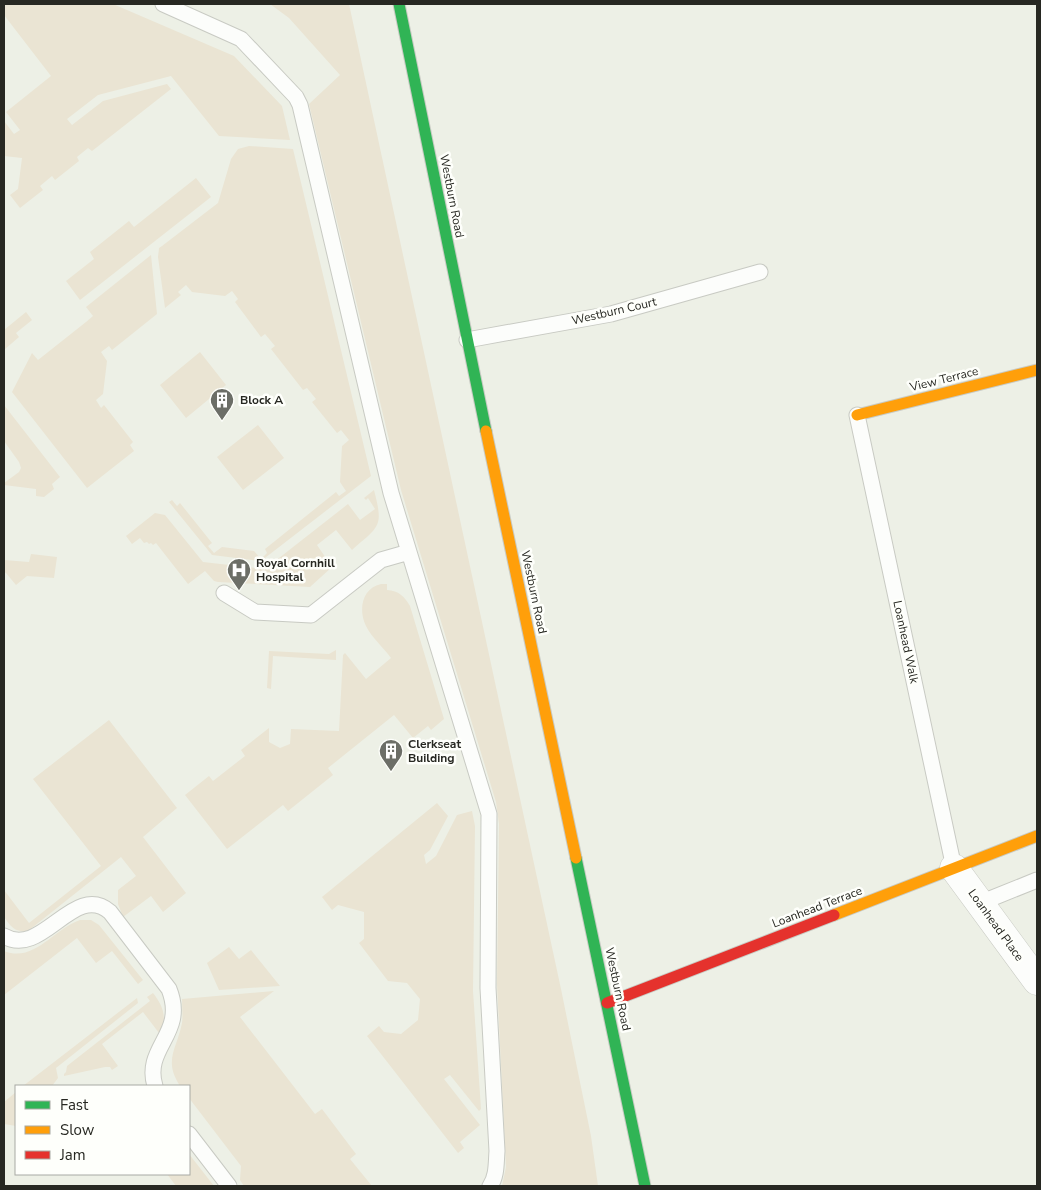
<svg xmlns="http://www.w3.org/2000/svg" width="1041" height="1190" viewBox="0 0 1041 1190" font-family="'Nunito Sans',sans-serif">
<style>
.green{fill:#eae4d3}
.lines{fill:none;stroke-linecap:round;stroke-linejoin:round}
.lane-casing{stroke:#c8cac3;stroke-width:17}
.street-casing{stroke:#c8cac3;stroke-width:29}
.fast-casing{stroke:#c8cac3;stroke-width:13}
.slow-casing{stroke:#c8cac3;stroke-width:13}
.jam-casing{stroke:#c8cac3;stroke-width:13}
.lane{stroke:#fcfdfb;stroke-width:15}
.street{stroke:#fcfdfb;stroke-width:28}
.fast{stroke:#30b455;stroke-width:11}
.slow{stroke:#ff9f0a;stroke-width:11}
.jam{stroke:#e5322d;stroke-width:11}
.labels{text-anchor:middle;stroke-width:5;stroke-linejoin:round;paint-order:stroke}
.street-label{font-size:12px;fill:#272822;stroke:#fefffb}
.poi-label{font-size:12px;font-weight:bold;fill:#272822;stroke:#fefffb;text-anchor:start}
</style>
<rect width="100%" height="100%" fill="#edf0e6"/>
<!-- green -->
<path class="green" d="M4,4H113L234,56L282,106L290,140L219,136L171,76L98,95L67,119L72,125L103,101L167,84L171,89L92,151L88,148L77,157L79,161L55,180L52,176L40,186L43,190L20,208L10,195L18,189L22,158L4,156V121L14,134L20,130L6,112L51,76L4,15Z
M270,4H349L561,989L591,1136L598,1186H502L506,1167L497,984L499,824L496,802L401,490L309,104L340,75L289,18Z
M249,146L293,149L371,476L261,561L212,555L169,502L172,500L177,506L180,503L212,543L208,546L214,553L222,547L254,551L261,559L267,553L265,549L336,492L339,496L346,491L340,482L342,446L349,440L341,430L337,433L312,402L316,399L307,388L303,390L271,349L275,346L265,334L261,337L235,302L238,299L232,291L225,296L192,292L186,285L178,292L181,295L165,308L158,257L159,248L162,246L218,203L231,159L238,149Z
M196,178L211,197L80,300L66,281L94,259L90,252L129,221L134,227Z
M151,255L157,314L112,350L109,346L101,352L107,361L103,394L96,400L101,408L104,405L133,442L130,445L134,451L87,488L12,392L32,353L38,360L86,322L93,316L86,307Z
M26,312L32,320L16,333L19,337L4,350V330Z
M200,352L226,385L186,418L160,385Z
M4,405L60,477L52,484L54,489L44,497L36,496V489L4,485V483L19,472L21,468L19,462L4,441Z
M258,425L284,458L243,490L217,457Z
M374,490C384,528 379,526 352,550L336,530L317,545L332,567L310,587L218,582L214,581L205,571L188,584L156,543L153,545L151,543L149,544L147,542L144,543L140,538L132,544L126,536L155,513L165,515L203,562L265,569L348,504L360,520L375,509L368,498L366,500L364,498Z
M31,554L57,557L54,578L27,576L16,585L6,573L4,572V560L29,562Z
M381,584H387V590C399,591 404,596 410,606L444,719L431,730L428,726L413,738L394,715L328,768L333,775L288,811L283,805L227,849L185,795L209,776L213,781L245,756L241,750L269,728V742L280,748L290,744L291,729L339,731L343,655L345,653L366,679L391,658C384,648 372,638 366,626C358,610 362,588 381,584Z
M336,650V660L273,656L271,689L267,688L269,651L329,654Z
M109,720L177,808L143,837L186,893L163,912L151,896L123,917L118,904V890L136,876L121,857L28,931C16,933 11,927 4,917V890L29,923L101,866L33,779Z
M437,803L448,816L430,850L424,855L426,864L436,856L457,815L472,811L475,826L473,991L481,1109L479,1111L450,1075L444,1079L480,1125L460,1142L464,1148L458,1153L367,1036L379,1026L384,1032L401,1034L418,1020L420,999L407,983L388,981L359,943L364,939V912L338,905L332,910L322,897Z
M80,920H91L99,925L143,980L138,984L112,951L96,963L77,938L4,995V951C35,963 53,929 80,920Z
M229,947L239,959L251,950L280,986L219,990L207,963Z
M274,991L240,1017L315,1114L322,1109L356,1154L350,1159L372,1186H244L240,1180L241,1166L189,1098V1086H180C163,1060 177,1049 182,1023C183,1015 182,1007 182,999Z
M153,993C162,1004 169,1019 159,1033L143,1012L102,1044L118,1066L112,1070L110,1067H105L64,1076V1074L66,1072L67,1066L150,1001L147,997Z
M137,998L138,1003L56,1068L58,1078L52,1086H23Z
M16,1092V1126L4,1124V1102Z
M189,1154L214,1186H176L167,1174H189Z"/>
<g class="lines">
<!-- lane casing -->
<g class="lane-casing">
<path id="lane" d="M163,4L241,39L296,97L300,105L391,493L489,814L488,988L497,1151C496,1163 497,1176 490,1186
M467,340L611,314L760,272
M857,415L954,868
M224,593L255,612L311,615L381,560L409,552
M980,903L1037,880
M4,936C42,959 74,881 110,912L169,989C187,1034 143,1047 155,1086
M189,1134L229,1186"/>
</g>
<!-- street casing -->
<g class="street-casing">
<path id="street" d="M954,868L1037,981"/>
</g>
<!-- fast casing -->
<g class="fast-casing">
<path id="fast" d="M399,4L486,431
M576,858L645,1186"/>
</g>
<!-- slow casing -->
<g class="slow-casing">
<path id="slow" d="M857,415L1037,370
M486,431L576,858
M834,915L1037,836"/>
</g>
<!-- jam casing -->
<g class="jam-casing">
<path id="jam" d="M607,1003L834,915"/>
</g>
<!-- lane -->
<use href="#lane" class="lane"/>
<!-- street -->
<use href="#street" class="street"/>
<!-- fast -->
<use href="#fast" class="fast"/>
<!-- slow -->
<use href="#slow" class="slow"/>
<!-- jam -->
<use href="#jam" class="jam"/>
</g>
<!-- icons -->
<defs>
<g id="building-pin" transform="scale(1.25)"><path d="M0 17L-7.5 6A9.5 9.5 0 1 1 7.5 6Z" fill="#6c6e67" stroke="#fefffb"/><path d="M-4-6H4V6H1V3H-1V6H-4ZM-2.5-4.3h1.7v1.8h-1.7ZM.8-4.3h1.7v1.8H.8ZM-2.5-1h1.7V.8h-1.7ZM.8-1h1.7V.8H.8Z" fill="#fff"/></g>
<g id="hospital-pin" transform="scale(1.25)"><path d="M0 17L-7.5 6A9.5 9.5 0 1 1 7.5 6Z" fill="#6c6e67" stroke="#fefffb"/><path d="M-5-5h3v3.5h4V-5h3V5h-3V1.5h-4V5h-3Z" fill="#fff"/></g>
</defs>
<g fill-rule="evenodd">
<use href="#building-pin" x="222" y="400"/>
<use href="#hospital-pin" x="239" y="570"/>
<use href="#building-pin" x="391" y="751"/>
</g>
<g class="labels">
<!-- street labels -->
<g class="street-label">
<text transform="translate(452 196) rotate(79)" y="4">Westburn Road</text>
<text transform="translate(614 311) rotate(-13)" y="4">Westburn Court</text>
<text transform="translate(944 379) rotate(-14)" y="4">View Terrace</text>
<text transform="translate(534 592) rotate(78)" y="4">Westburn Road</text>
<text transform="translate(906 642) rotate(78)" y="4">Loanhead Walk</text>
<text transform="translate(817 907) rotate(-21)" y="4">Loanhead Terrace</text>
<text transform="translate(996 925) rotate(54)" y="4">Loanhead Place</text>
<text transform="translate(618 989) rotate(78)" y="4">Westburn Road</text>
</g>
<!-- poi labels -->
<g class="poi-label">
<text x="240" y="404">Block A</text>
<text x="256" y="567">Royal Cornhill<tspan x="256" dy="14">Hospital</tspan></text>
<text x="408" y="748">Clerkseat<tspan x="408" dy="14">Building</tspan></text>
</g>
</g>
<!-- border -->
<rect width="1041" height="1190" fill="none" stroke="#272822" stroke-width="10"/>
<!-- legend -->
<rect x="15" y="1085" width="175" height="90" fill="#fefffb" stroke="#a8a9a4"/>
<rect x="25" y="1101" width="25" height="8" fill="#30b455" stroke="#a8a9a4"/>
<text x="60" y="1110" font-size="15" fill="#272822">Fast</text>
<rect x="25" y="1126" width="25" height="8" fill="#ff9f0a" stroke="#a8a9a4"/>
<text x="60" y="1135" font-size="15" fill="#272822">Slow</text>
<rect x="25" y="1151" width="25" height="8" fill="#e5322d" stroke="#a8a9a4"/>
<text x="60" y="1160" font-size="15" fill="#272822">Jam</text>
</svg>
